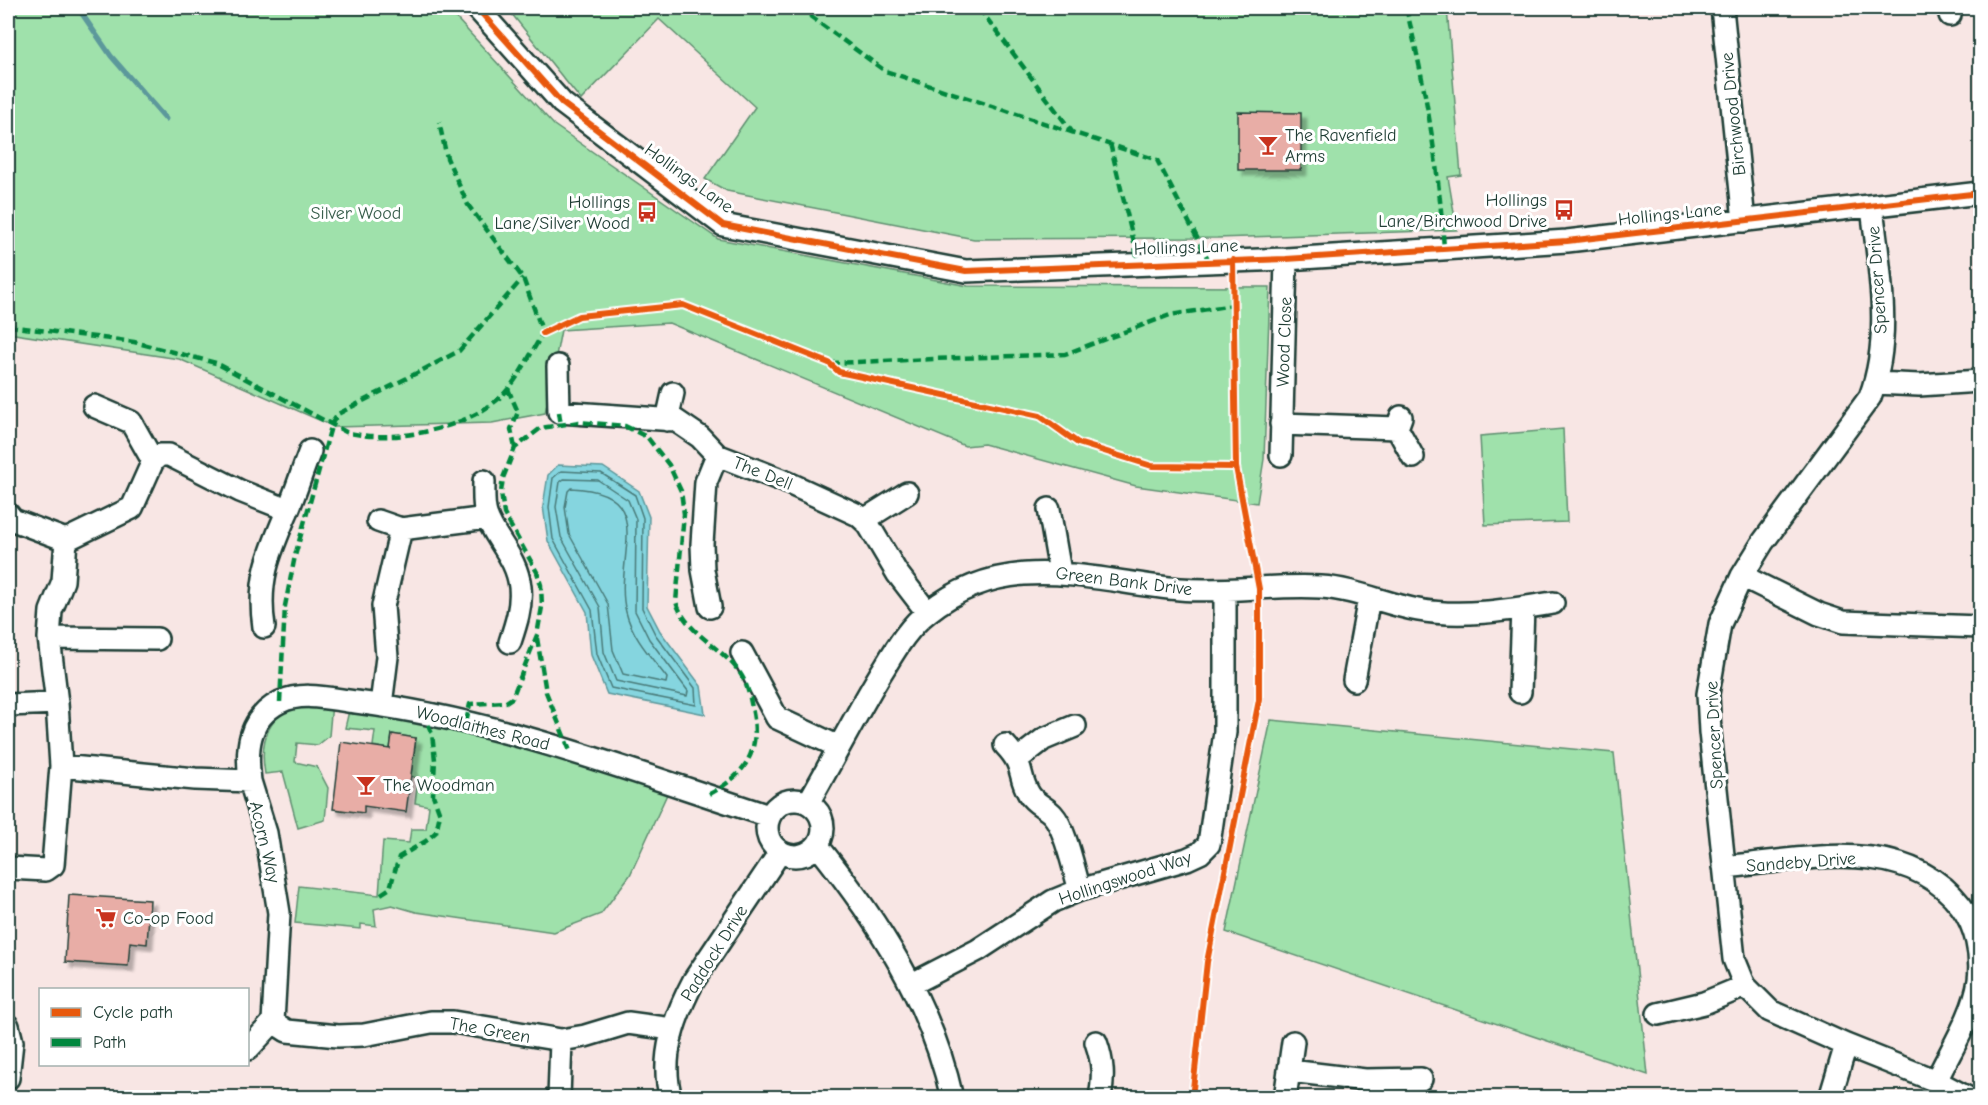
<svg xmlns="http://www.w3.org/2000/svg" width="1988" height="1105" viewBox="0 0 1988 1105" font-family="'Comic Neue',sans-serif">
<style>
.green{fill:#9fe1ab;stroke:#5f8f70;stroke-width:1.5}
.water{fill:#85d5df;stroke:#5c989b;stroke-width:1.5}
.lines{fill:none;stroke-linecap:round;stroke-linejoin:round}
.shore{stroke:#487a78;stroke-width:1.5}
.stream{stroke:#5c989b;stroke-width:5}
.building{fill:#e8ada6;stroke:#1f3d34;stroke-width:1.5;filter:url(#shadow)}
.minor-casing{stroke:#1f3d34;stroke-width:26}
.minor{stroke:#fff;stroke-width:21}
.quiet{stroke:#00873e;stroke-width:4.5;stroke-dasharray:9 4.5;stroke-linecap:butt}
.cycleway-casing{stroke:#fff;stroke-width:10}
.cycleway{stroke:#e8590c;stroke-width:6}
.labels{text-anchor:middle;stroke-width:6;stroke-linejoin:round;paint-order:stroke}
.street-label{font-size:18px;fill:#1f3d34;stroke:#fff}
.poi-label{font-size:18px;fill:#1f3d34;stroke:#fff;text-anchor:start}
.park-label{font-size:18px;fill:#395e4c;stroke:#fff}
</style>
<defs>
<filter id="shadow"><feDropShadow dx="5.5" dy="5.5" stdDeviation="1.5" flood-color="#0004"/></filter>
</defs>
<rect width="100%" height="100%" fill="#f8e6e4"/>
<filter id="ink" filterUnits="userSpaceOnUse"><feTurbulence type="fractalNoise" baseFrequency=".0167" numOctaves="2"/><feDisplacementMap in="SourceGraphic" scale="12" xChannelSelector="R" yChannelSelector="G"/><feConvolveMatrix kernelMatrix="1 2 1 2 8 2 1 2 1" color-interpolation-filters="sRGB"/></filter>
<g filter="url(#ink)">
<!-- green -->
<path class="green" d="M8,8H447L554,125L718,239L968,286L1270,287L1264,459L1257,503L1136,486L984,444L965,446L669,323L561,330L545,413L492,423L335,427L179,359L8,333Z
M507,8H1447L1461,175L1448,177L1457,230L1217,238L974,239L727,191L705,179L755,107L659,19L581,100Z
M1563,429L1567,522L1485,525L1480,436Z
M300,696L332,703L329,736L318,745L297,743L295,762L317,767L328,788L325,820L298,828L283,772L265,774C258,734 271,720 300,696Z
M351,702L429,713L668,792L630,875L601,914L554,932L416,912L392,905L374,909L376,926L361,924V929L295,923L299,886L379,895L383,841L409,843L411,829H426L429,806L415,803L418,779L411,776L416,738L392,734L390,749L373,746L375,731L345,728Z
M1271,720L1614,753L1648,1075L1226,932Z"/>
<!-- water -->
<path class="water" d="M558,465L603,467L639,491L649,517L647,606L660,631L701,686L705,714L607,694L591,655L587,612L548,541L543,506L548,475Z"/>
<g class="lines">
<!-- shore -->
<path class="shore" d="M561,471L601,473L635,495L643,518L642,608L655,634L695,688L696,705L611,688L597,654L592,610L553,539L549,507L553,478Z
M564,479L598,480L628,500L636,519L635,611L649,639L688,691L687,696L616,681L604,652L600,607L561,537L556,507L560,482Z
M571,488C661,491 612,559 626,612C632,637 652,658 667,678L666,683L623,674L613,650L608,604L569,534L565,507L568,491Z"/>
<!-- stream -->
<path class="stream" d="M78,8L111,56L166,119"/>
</g>
<!-- building -->
<path class="building" d="M1238,112L1301,113V170H1238Z
M392,734L416,738L406,812L364,806V813L333,809L341,742L390,749Z
M69,895L150,900L147,944L130,942L128,966L65,962Z"/>
<g class="lines">
<!-- minor casing -->
<g class="minor-casing">
<path id="minor" d="M477,8L562,103L723,225L966,271L1286,259L1567,241L1980,193
M1722,8L1744,221
M1949,8L1950,15
M1872,207C1879,269 1893,336 1870,397L1763,542L1742,576L1720,624L1708,694L1710,732L1734,959L1745,986L1770,1011L1846,1045L1936,1081L1968,1098
M558,366L559,412L675,420L700,437L717,455L784,481L858,515L868,524L897,573L927,612
M1875,383L1919,385L1980,381
M94,406L131,422L153,461
M1401,417L1397,428L1413,457
M667,420L673,393
M1281,424L1397,428
M1281,455L1286,259
M484,481C484,492 483,504 486,514C494,539 517,557 520,587C522,606 516,624 510,642
M1049,509L1060,572
M8,514L13,520L66,540
M864,520L907,493
M378,521L401,529L487,518
M1742,576L1819,614L1843,622L1980,627
M710,607L703,570L702,544L706,482L717,455
M264,627C257,581 269,554 287,512C296,492 302,471 310,451
M49,638L157,639
M742,653L777,718L839,747
M1354,680L1369,598
M1520,692L1523,608
M57,703L49,638L51,611L63,581L66,540L132,508L153,461L160,455H169L240,491L288,510
M8,705L57,703L61,766L53,865L46,870L8,868
M381,705L387,657L383,606L401,529
M1005,745C1026,767 1017,774 1029,794C1035,804 1046,807 1053,815C1066,829 1074,872 1080,890
M1018,759L1044,739L1075,726
M61,766L195,779L250,781L266,833L279,913L273,1022
M250,781C246,750 247,719 280,702C303,691 331,699 356,702C499,720 633,772 769,816
M767 828a28 28 0 1 1 56 0a28 28 0 1 1-56 0Z
M808,803C833,760 855,716 881,673C894,652 908,627 928,612C1009,548 1089,581 1180,589C1227,593 1274,584 1321,587C1354,589 1385,604 1418,610C1462,618 1509,610 1553,603
M818,846C878,921 931,1002 952,1098
M1724,867C1803,860 1905,833 1961,906C1976,926 1982,955 1979,980C1974,1015 1951,1049 1936,1081
M912,984L978,950L1053,901L1080,890L1187,859L1200,853L1209,844L1225,732V591
M1658,1014L1704,1003L1745,986
M273,1022L287,1031L338,1036L364,1035L431,1022H453L561,1040L585,1036L628,1023L672,1029
M8,1026L12,1042L8,1078
M1096,1042C1103,1062 1104,1077 1100,1098
M248,1049L273,1022
M1290,1071L1365,1080L1421,1079
M559,1098L561,1040
M671,1098C659,1057 675,1016 694,980L780,852
M1285,1098L1293,1042
M1830,1098L1846,1045"/>
</g>
<!-- minor -->
<use href="#minor" class="minor"/>
<!-- quiet -->
<path class="quiet" d="M799,8L885,71L1157,160L1209,261
M979,8L1073,133
M1406,8C1426,86 1439,169 1444,249
M1110,143L1139,264
M8,326L134,342L216,363L346,432C393,445 477,428 509,388C522,372 532,351 543,333L523,278L468,205L447,158L439,122
M830,363L1065,354L1170,315L1233,305
M508,389L518,412L511,429L515,448
M559,412L561,425
M537,638L546,692L570,751
M280,702L285,606L295,556L332,423L338,414L459,351L523,278
M466,722L470,704L506,702L512,698L537,635L542,607L541,585L537,572L504,514L501,492L503,478L515,448L541,428L579,422L625,426L647,437L669,465L681,491L684,514L676,602C687,634 722,647 740,673C747,683 750,697 752,708C762,752 745,776 706,796
M381,894L390,888L399,857L426,841L436,832L440,814L433,795L435,760L432,734L423,712"/>
<!-- cycleway casing -->
<g class="cycleway-casing">
<path id="cycleway" d="M477,8L562,103L723,225L966,271L1286,259L1567,241L1980,193
M543,333L579,316L683,305L829,363L839,372L1040,416L1078,443L1152,466L1236,467L1233,260
M1192,1098L1207,962L1259,700V589L1236,467"/>
</g>
<!-- cycleway -->
<use href="#cycleway" class="cycleway"/>
</g>
</g>
<!-- icons -->
<defs>
<g id="bar-bare" transform="scale(1.62)"><path d="M-6-5H6L.8 .8V4.5H3.5V6h-7V4.5H-.8V.8Z" fill="#c8321e" stroke="#fff" stroke-width="2.5" paint-order="stroke"/></g>
<g id="bus-bare" transform="scale(1.62)"><path d="M-5-6H5V4H4V6H2V4H-2V6H-4V4H-5ZM-3.5-4V0h7V-4ZM-3.5 1.2v1.5H-2V1.2ZM2 1.2v1.5H3.5V1.2Z" fill="#c8321e" stroke="#fff" stroke-width="2.5" paint-order="stroke"/></g>
<g id="supermarket-bare" transform="scale(1.62)"><path d="M-6-5.5h2.5l.6 2H6L4.5 2H-2.5L-4.4-4H-6ZM-1.5 3.2a1.3 1.3 0 1 0 .1 0ZM3 3.2a1.3 1.3 0 1 0 .1 0Z" fill="#c8321e" stroke="#fff" stroke-width="2.5" paint-order="stroke"/></g>
</defs>
<g fill-rule="evenodd">
<use href="#bar-bare" x="1268" y="145"/>
<use href="#bus-bare" x="1564" y="210"/>
<use href="#bus-bare" x="647" y="212"/>
<use href="#bar-bare" x="366" y="785"/>
<use href="#supermarket-bare" x="106" y="918"/>
</g>
<g class="labels">
<!-- street labels -->
<g class="street-label">
<text transform="translate(1733 114) rotate(-96)" y="6">Birchwood Drive</text>
<text transform="translate(689 178) rotate(36)" y="6">Hollings Lane</text>
<text transform="translate(1670 214) rotate(-6)" y="6">Hollings Lane</text>
<text transform="translate(1186 247) rotate(-2)" y="6">Hollings Lane</text>
<text transform="translate(1877 280) rotate(-94)" y="6">Spencer Drive</text>
<text transform="translate(1284 342) rotate(-88)" y="6">Wood Close</text>
<text transform="translate(763 473) rotate(22)" y="6">The Dell</text>
<text transform="translate(1124 581) rotate(7)" y="6">Green Bank Drive</text>
<text transform="translate(483 728) rotate(14)" y="6">Woodlaithes Road</text>
<text transform="translate(1714 735) rotate(-93)" y="6">Spencer Drive</text>
<text transform="translate(265 842) rotate(77)" y="6">Acorn Way</text>
<text transform="translate(1801 862) rotate(-4)" y="6">Sandeby Drive</text>
<text transform="translate(1125 878) rotate(-18)" y="6">Hollingswood Way</text>
<text transform="translate(714 953) rotate(-58)" y="6">Paddock Drive</text>
<text transform="translate(490 1030) rotate(10)" y="6">The Green</text>
</g>
<!-- poi labels -->
<g class="poi-label">
<text x="1285" y="141">The Ravenfield<tspan x="1285" dy="21">Arms</tspan></text>
<text x="1547" y="206" text-anchor="end">Hollings<tspan x="1547" dy="21">Lane/Birchwood Drive</tspan></text>
<text x="630" y="208" text-anchor="end">Hollings<tspan x="630" dy="21">Lane/Silver Wood</tspan></text>
<text x="383" y="791">The Woodman</text>
<text x="123" y="924">Co-op Food</text>
</g>
<!-- park labels -->
<g class="park-label">
<text x="356" y="219">Silver Wood</text>
</g>
</g>
<!-- margin -->
<rect width="1988" height="1105" fill="none" stroke="#fff" stroke-width="30"/>
<rect x="15" y="15" width="1958" height="1075" fill="none" stroke="#1f3d34" stroke-width="2" filter="url(#ink)"/>
<!-- legend -->
<rect x="39" y="988" width="210" height="78" fill="#ffffff" stroke="#a5b1ae" stroke-width="1.5"/>
<rect x="51" y="1008" width="30" height="9" fill="#e8590c" stroke="#a5b1ae" stroke-width="1.5"/>
<text x="93" y="1018" font-size="18" fill="#1f3d34">Cycle path</text>
<rect x="51" y="1038" width="30" height="9" fill="#00873e" stroke="#a5b1ae" stroke-width="1.5"/>
<text x="93" y="1048" font-size="18" fill="#1f3d34">Path</text>
</svg>
